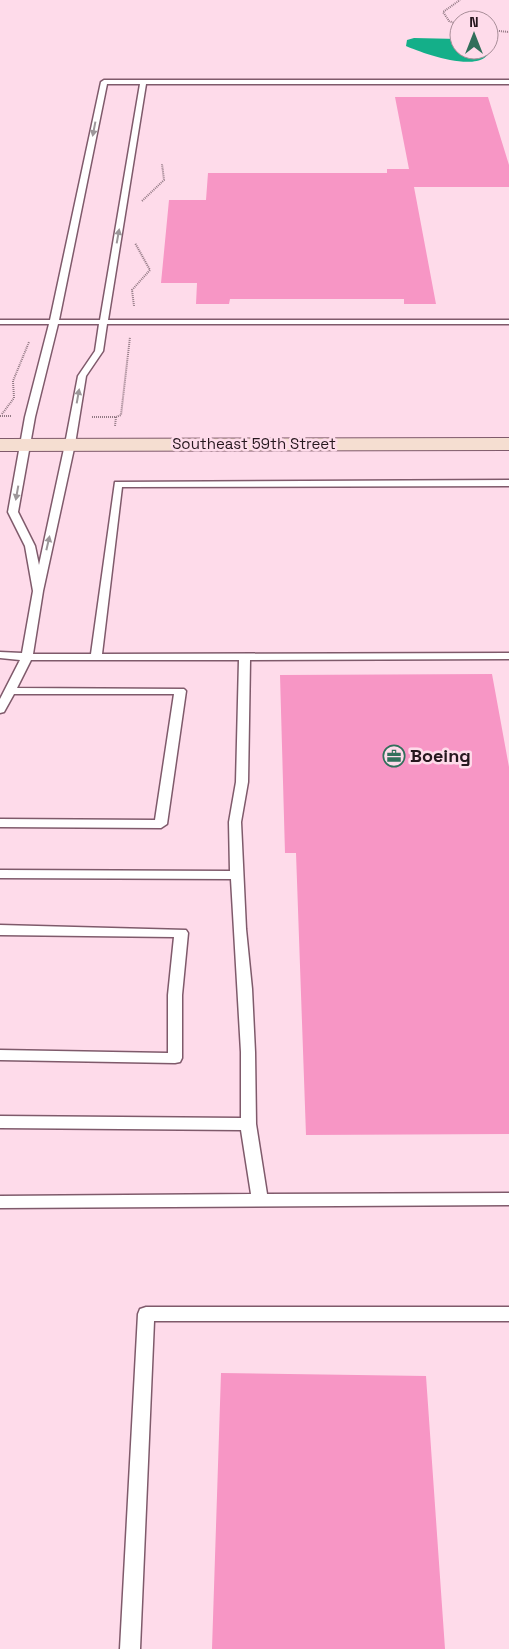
<svg xmlns="http://www.w3.org/2000/svg" width="509" height="1649" viewBox="0 0 509 1649" font-family="'Space Grotesk',sans-serif">
<style>
.water{fill:#14af89}
.building{fill:#f796c5}
.lines{fill:none;stroke-linecap:round;stroke-linejoin:round}
.service-casing{stroke:#7f5a6b;stroke-width:3}
.secondary-casing{stroke:#7f5a6b;stroke-width:2}
.path{stroke:#927984;stroke-width:2;stroke-dasharray:1 1;stroke-linecap:butt}
.service{fill:#fff;fill-rule:evenodd}
.secondary{fill:#f5ded1;fill-rule:evenodd}
.oneway{fill:#9d979a}
.labels{text-anchor:middle;stroke-width:5;stroke-linejoin:round;paint-order:stroke}
.far-street-label{font-size:15px;fill:#26171e;stroke:#fedbea}
.poi-label{font-size:18px;font-weight:bold;fill:#26171e;stroke:#fedbea;text-anchor:start}
</style>
<rect width="100%" height="100%" fill="#fedbea"/>
<!-- water -->
<path class="water" d="M414,38L459,39V50H489V43L491,44C491,79 422,53 406,46L407,40Z"/>
<!-- building -->
<path class="building" d="M395,97H488L509,165V187H414L436,304H404V299H230L229,304H196L197,283H161L169,200H206L208,173H387V169H409Z
M492,674L509,767V1134L306,1135L296,853H285L280,675Z
M221,1373L426,1376L445,1649H212Z"/>
<g class="lines">
<!-- service casing -->
<g class="service-casing">
<path id="service" d="M509,80V84H146L108,320H509V324H107L103,351L86,376L75,444L43,591L33,654H91L115,482L509,480V486L122,487L102,654L509,653V659L250,660L248,782L241,822L246,929L252,989L255,1052L256,1124L267,1194L509,1193V1205L0,1208V1196L251,1194L241,1130L0,1128V1116L241,1118V1052L231,879L0,878V870L230,871L229,822L236,782L239,660H31L17,688L184,689L186,691L167,824L161,828L0,827V819L155,820L174,694H14L4,712L0,713V699L20,660L0,658V652L22,653L33,591L25,546L8,512L25,417L49,324H0V320H50L101,82L104,80ZM107,84H140L100,320H59ZM58,324H99L95,351L78,376L65,444L39,565L35,546L18,512L35,417Z
M0,925L186,930L188,933L182,995V1058L180,1062L175,1063L0,1060V1050L168,1053V995L174,937L0,935Z
M146,1307H509V1321H154L140,1649H120L138,1314L140,1309Z"/>
</g>
<!-- secondary casing -->
<g class="secondary-casing">
<path id="secondary" d="M509,438V450L0,451V439Z"/>
</g>
<!-- path -->
<path class="path" d="M459,25L449,21L443,12L460,0
M489,30L509,32
M142,201L164,180L162,164
M134,306L132,290L150,270L135,243
M2,414L14,398L13,381L29,342
M0,416H11
M92,417H116L115,426
M116,417L121,415L130,337"/>
<!-- service -->
<use href="#service" class="service"/>
<!-- secondary -->
<use href="#secondary" class="secondary"/>
</g>
<!-- one-way arrows -->
<defs><path id="oneway-solid" d="M-6-.8H1V-3.2L6.5 0L1 3.2V.8H-6Z" transform="scale(1.25)"/></defs>
<g class="oneway">
<use href="#oneway-solid" transform="translate(94 129) rotate(101)"/>
<use href="#oneway-solid" transform="translate(118 236) rotate(-80)"/>
<use href="#oneway-solid" transform="translate(78 396) rotate(-80)"/>
<use href="#oneway-solid" transform="translate(17 493) rotate(100)"/>
<use href="#oneway-solid" transform="translate(48 543) rotate(-77)"/>
</g>
<!-- icons -->
<defs>
<g id="office-ring" transform="scale(1.125)"><circle r="9.5" fill="#fedbea" stroke="#316f5b" stroke-width="1.5"/><path d="M-6-3h4V-5.5h4V-3h4V5H-6ZM-1-4.5V-3h2v-1.5ZM-6 0V1H6V0Z" fill="#316f5b"/></g>
</defs>
<g fill-rule="evenodd">
<use href="#office-ring" x="394" y="756"/>
</g>
<g class="labels">
<!-- far-street labels -->
<g class="far-street-label">
<text x="254" y="449">Southeast 59th Street</text>
</g>
<!-- poi labels -->
<g class="poi-label">
<text x="410" y="762">Boeing</text>
</g>
</g>
<!-- north arrow -->
<g transform="translate(474 35)"><circle r="24" fill="#fedbea" stroke="#a88d98"/>
<path d="M0-4L9 19L0 12L-9 19Z" fill="#316f5b"/>
<text y="-8" font-size="14" font-weight="bold" text-anchor="middle" fill="#26171e">N</text>
</g>
</svg>
